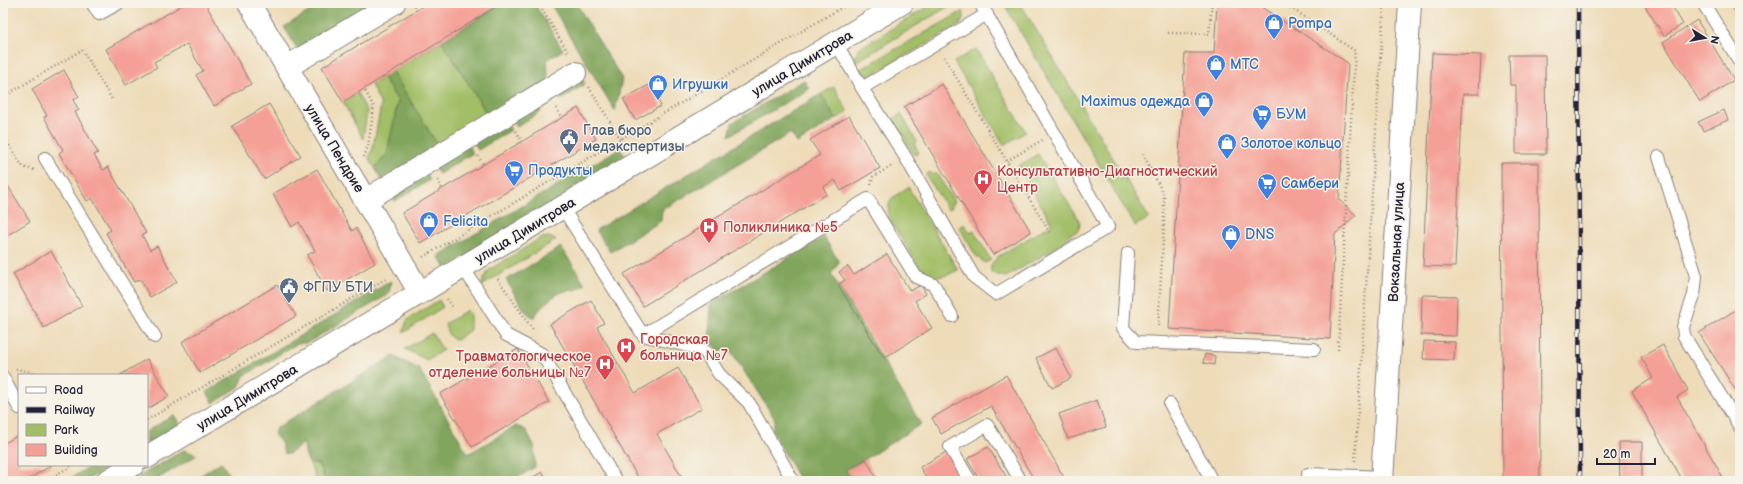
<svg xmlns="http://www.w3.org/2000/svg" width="1743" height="484" viewBox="0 0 1743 484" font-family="'Balsamiq Sans',sans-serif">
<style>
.green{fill:#a2be66;stroke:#627050}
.forest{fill:#81a55b;stroke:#52644b}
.building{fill:#f5a096}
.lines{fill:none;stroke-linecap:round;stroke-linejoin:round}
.service-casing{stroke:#887f7a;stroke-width:14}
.minor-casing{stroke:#887f7a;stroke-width:24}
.tertiary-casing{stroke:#887f7a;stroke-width:24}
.path{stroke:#887f7a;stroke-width:2.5;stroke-dasharray:1 3;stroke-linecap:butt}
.service{stroke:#fff;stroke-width:12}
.minor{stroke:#fff;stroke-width:22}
.tertiary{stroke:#fff;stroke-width:22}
.rail-casing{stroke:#22223b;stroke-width:4.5}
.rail{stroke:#f7f3e8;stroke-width:3;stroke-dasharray:9;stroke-linecap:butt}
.labels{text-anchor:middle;stroke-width:3;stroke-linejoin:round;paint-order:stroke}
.shop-label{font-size:14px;fill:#366cbe;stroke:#f7f3e8;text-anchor:start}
.street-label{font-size:14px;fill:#22223b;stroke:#f7f3e8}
.service-label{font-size:14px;fill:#4e5e75;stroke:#f7f3e8;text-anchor:start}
.health-label{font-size:14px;fill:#be3a42;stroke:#f7f3e8;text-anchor:start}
</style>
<rect width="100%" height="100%" fill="#f7f3e8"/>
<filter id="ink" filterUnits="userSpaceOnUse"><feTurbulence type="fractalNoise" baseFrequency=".025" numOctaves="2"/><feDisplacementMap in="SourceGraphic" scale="8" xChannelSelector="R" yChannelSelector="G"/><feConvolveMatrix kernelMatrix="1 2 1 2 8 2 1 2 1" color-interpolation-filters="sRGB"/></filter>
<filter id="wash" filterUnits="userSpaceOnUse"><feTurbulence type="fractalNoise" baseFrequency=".012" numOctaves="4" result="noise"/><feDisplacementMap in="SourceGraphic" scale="16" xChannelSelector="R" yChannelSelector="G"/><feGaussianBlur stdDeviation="0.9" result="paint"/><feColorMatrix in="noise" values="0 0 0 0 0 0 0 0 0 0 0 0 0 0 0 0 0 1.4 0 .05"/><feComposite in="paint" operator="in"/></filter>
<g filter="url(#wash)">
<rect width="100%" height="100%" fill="#eedcb9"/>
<!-- green -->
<path class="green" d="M934,3H954L854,63L858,49Z
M986,3H1020L1149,218L1135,226L1004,4C998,5 991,8 986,3Z
M963,11L964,17L960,25L872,75L866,76L859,70Z
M442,41L490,119L440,149L392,71Z
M976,49L1026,132L1004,145L954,62Z
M383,77L398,101L387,154L375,168L369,159L373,147L381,105L371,85Z
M834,87L848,112L836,119L821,94Z
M357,93L367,111L363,139L343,102Z
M901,114L917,142L914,144L919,153L914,155L893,119Z
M1038,154L1080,222L1079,230L1069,235L1064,243L1006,277L991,273V265L997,257L1052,224L1018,166Z
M930,172L934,175L936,173L955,202L952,203V207L948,209L926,175Z
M908,187L958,270C945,277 937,279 923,273L888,217L889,204L892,198Z
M964,224L970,233L974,231L991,260L985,263L976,256L959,227Z
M549,237L556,240L481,286L484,278L489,270L541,238Z
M439,300L443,307L403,333L407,320Z
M467,310L470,315V330L456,340C449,338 447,332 445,324Z
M432,333L443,350L427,360L405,349Z
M309,463L318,464L326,481H314L315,475Z"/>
<!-- forest -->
<path class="forest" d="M323,3H376L298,50L284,27Z
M502,3H534L563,50L547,60L549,84L490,119L442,41Z
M550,3H576L622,79L615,111Z
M392,71L440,149L384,184L375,168L387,154L398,101L383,77Z
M579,74L585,84L561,100L554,89Z
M804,80L809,89L729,136L732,123Z
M821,94L836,119L797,143L791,133L662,210L661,221L610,252L596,230Z
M534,101L541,111L517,127L510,116Z
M504,119L511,130L478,150L472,139Z
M466,142L473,153L439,174L432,163Z
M620,148L627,160L446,268L438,256Z
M424,169L430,180L395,201L389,190Z
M824,237L839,262L831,274L921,424L848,470L853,481H800L772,431L775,419L729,348L719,351L709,339L711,304Z
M561,247L585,284C575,292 576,289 565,291C551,295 541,308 533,318L524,310L506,280Z
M391,281L389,294L307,343H298L244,376L239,387L213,403L207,392Z
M393,356L419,369L468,454L516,426L526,430L534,445L535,467L512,481H326L318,464L309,463L305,453L304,443L289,454L284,453L281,443L274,434L276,428Z
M174,415L180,424L147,444V431Z
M184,450L197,455L154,481H138V477Z
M221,462L233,481H192Z
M92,465H112L86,481H66Z"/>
<g id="blocks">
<!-- building -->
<path class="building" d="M186,3H205L251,84L214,106L196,75L203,71L187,44L154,62L157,67L126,85L106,49Z
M428,3H502L343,102L322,67Z
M1217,3H1255L1348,63L1339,200L1356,215L1335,234L1330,339L1169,329L1185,53H1214Z
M1643,3H1670L1683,24L1664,36Z
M1730,3H1740V19L1737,14Z
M1697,20L1734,80L1700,102L1663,42Z
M1432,53L1481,55L1479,94H1463L1455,267L1423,266Z
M1509,55H1545L1546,154H1516V85H1510Z
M64,70L79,97L73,100L79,110L75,112L98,153L94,155L103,170L108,167L146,233L142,235L150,250L157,246L177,282L150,297L140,279L134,282L106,233L111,230L92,198L87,201L59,153L63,150L44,117L47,116L32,89Z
M942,84L1031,232L993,255L904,107Z
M649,85L661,106L635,120L623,99Z
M269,104L301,156L264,179L232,126Z
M578,108L596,139L420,243L402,213Z
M1724,110L1728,120L1703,131L1698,122Z
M849,116L880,168L841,191L835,180L823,187L827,194L643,306L624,274L820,155L810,140Z
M1501,163H1539L1540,481H1503Z
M317,169L352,231L356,228L375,263L327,291L307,255L315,251L299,222L292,227L273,194Z
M3,178L30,221L3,238Z
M51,251L82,306L44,328L13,274Z
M887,254L910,291L921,285L926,294L915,301L932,328L884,358L838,285L845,280L839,272L848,266L854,275Z
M277,285L296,316L200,373L182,342Z
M1422,295L1457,296L1456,336L1421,335Z
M591,300L604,323L597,327L635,393L678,368L702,408L657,434L684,481H640L550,324Z
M1740,307V397L1699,333Z
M1424,341L1455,342L1454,360L1423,359Z
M1663,345L1688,390L1677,397L1725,481H1683L1632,391L1653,378L1641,357Z
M1056,348L1071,378L1052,388L1036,358Z
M518,349L549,402L472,447L440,394Z
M1205,354L1215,356L1214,365L1203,363Z
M147,359L169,396L147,409V375H120Z
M1006,375L1066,481H1035L991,406L941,434L932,418Z
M1097,400L1106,427L1068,439L1059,414Z
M19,435V465H52L25,481H3V444Z
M1619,442H1642V481H1620Z
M988,447L1009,481H980L967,459Z
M948,451L965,481H928L920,467Z
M866,459L878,481H853L847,470Z
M542,472L547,481H526Z"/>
</g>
</g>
<g filter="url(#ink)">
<use href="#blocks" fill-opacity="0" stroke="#887f7a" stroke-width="1"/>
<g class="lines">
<!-- service casing -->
<g class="service-casing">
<path id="service" d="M92,3L99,14L119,3
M980,3L1108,227L996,294L974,277L906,158L862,88L987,14
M1703,3L1740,62
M836,43L862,88
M1659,157L1696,276L1694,295L1683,327L1684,336L1740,427
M45,158L155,337
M562,207L643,335L704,350L719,374L749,403L793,481
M1128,253L1123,328L1136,342L1314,349
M463,267L506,335L542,354L616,481
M643,335L868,199L916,277L934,285L952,316
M3,377L19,408
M1170,404L1212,481
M1308,474L1383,477
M970,481L950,447L987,425L1021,481"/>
</g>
<!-- minor casing -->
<g class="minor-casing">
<path id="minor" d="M249,3L420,293
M287,67L394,3
M366,200L575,73
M147,457L902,3
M107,481L133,465"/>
</g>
<!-- tertiary casing -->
<g class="tertiary-casing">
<path id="tertiary" d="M1382,481L1410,3"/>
</g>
<!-- path -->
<path class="path" d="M538,3L569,54
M1284,3L1355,51L1338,350
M414,6L419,3
M1168,33L1209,34L1212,3
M944,57L1050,233
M589,87L621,140
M3,97L82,50L113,101
M556,108L562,118
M516,131L522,141
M3,135L23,167L34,170
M1143,154L1164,195V223L1158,328
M478,156L483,164
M364,157L368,146L374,107L364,89
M1007,161L1042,140
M438,180L442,189
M871,185L873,177L893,165
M423,257L849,3
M498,279L533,330
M447,299L452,307
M16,369L44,375
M147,420L387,278
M1355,461L1384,3
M46,481L72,465"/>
<!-- service -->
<use href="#service" class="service"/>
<!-- minor -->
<use href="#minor" class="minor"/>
<!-- tertiary -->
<use href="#tertiary" class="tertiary"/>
<!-- rail casing -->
<g class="rail-casing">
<path id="rail" d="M1578,3L1580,481"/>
</g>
<!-- rail -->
<use href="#rail" class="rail"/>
</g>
</g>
<!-- icons -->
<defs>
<g id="shop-pin" transform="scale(1)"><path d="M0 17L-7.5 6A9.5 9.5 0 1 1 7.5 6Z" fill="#3f7fe0" stroke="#f7f3e8"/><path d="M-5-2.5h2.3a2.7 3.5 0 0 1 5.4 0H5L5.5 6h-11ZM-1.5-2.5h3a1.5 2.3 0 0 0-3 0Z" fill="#fff"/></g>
<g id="supermarket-pin" transform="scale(1)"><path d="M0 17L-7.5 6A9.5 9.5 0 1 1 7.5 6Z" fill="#3f7fe0" stroke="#f7f3e8"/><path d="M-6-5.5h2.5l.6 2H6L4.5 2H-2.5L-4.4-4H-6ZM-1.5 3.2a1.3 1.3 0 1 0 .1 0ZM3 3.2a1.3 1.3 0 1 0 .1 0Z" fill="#fff"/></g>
<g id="civic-pin" transform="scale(1)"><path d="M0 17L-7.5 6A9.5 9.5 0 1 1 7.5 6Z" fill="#5c6f8a" stroke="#f7f3e8"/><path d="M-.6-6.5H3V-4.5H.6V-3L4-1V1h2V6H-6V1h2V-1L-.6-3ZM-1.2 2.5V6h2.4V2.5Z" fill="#fff"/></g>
<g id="hospital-pin" transform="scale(1)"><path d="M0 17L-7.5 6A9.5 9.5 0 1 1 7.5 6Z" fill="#e0444e" stroke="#f7f3e8"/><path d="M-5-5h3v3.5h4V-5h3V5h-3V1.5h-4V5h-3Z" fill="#fff"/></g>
</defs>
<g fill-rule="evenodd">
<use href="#shop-pin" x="1274" y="23"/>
<use href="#shop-pin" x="1216" y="64"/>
<use href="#shop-pin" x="658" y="84"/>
<use href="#shop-pin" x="1204" y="101"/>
<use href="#supermarket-pin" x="1262" y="114"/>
<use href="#civic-pin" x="569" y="138"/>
<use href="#shop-pin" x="1227" y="143"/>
<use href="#supermarket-pin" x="514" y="170"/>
<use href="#hospital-pin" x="983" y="179"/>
<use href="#supermarket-pin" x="1267" y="183"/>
<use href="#shop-pin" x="429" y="221"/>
<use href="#hospital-pin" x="709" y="227"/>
<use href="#shop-pin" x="1231" y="234"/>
<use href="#civic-pin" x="289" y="287"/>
<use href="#hospital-pin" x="626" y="347"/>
<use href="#hospital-pin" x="605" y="364"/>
</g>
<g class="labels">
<!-- shop labels -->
<g class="shop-label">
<text x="1288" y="28">Pompa</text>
<text x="1230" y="69">МТС</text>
<text x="672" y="89">Игрушки</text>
<text x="1190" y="106" text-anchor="end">Maximus одежда</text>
<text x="1276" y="119">БУМ</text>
<text x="1241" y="148">Золотое кольцо</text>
<text x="528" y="175">Продукты</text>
<text x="1281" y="188">Самбери</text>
<text x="443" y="226">Felicita</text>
<text x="1245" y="239">DNS</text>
</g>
<!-- street labels -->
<g class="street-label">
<text transform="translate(802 63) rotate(-31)" y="5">улица Димитрова</text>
<text transform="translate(335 148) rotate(59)" y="5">улица Пендрие</text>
<text transform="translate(525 230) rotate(-31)" y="5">улица Димитрова</text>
<text transform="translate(1396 242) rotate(-87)" y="5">Вокзальная улица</text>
<text transform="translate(247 397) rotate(-31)" y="5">улица Димитрова</text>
</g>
<!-- service labels -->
<g class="service-label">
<text x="583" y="135">Глав бюро<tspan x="583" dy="16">медэкспертизы</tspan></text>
<text x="303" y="292">ФГПУ БТИ</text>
</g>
<!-- health labels -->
<g class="health-label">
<text x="997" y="176">Консультативно-Диагностический<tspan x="997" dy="16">Центр</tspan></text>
<text x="723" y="232">Поликлиника №5</text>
<text x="640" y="344">Городская<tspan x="640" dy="16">больница №7</tspan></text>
<text x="591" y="361" text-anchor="end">Травматологическое<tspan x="591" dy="16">отделение больницы №7</tspan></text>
</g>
</g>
<!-- margin -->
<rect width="1743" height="484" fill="none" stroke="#f7f3e8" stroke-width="16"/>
<!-- legend -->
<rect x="18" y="374" width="130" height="92" fill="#f7f3e8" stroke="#a29fa3"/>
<rect x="26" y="387" width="20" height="6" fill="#ffffff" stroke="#a29fa3"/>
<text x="54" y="394" font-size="12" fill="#22223b">Road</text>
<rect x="26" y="407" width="20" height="6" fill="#22223b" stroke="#a29fa3"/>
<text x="54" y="414" font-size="12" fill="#22223b">Railway</text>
<rect x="26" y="424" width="20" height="12" fill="#a2be66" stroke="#a29fa3"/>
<text x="54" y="434" font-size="12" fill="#22223b">Park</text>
<rect x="26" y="444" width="20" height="12" fill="#f5a096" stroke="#a29fa3"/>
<text x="54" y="454" font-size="12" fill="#22223b">Building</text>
<!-- north arrow -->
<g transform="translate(1705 38) rotate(101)" stroke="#f7f3e8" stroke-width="3" paint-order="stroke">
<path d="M0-3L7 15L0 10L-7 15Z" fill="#22223b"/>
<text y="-6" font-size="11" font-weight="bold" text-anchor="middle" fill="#22223b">N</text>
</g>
<!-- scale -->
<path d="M1597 458v6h58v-6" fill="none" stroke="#22223b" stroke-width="2"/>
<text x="1603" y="458" font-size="12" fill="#22223b" stroke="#f7f3e8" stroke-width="3" paint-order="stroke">20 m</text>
</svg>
